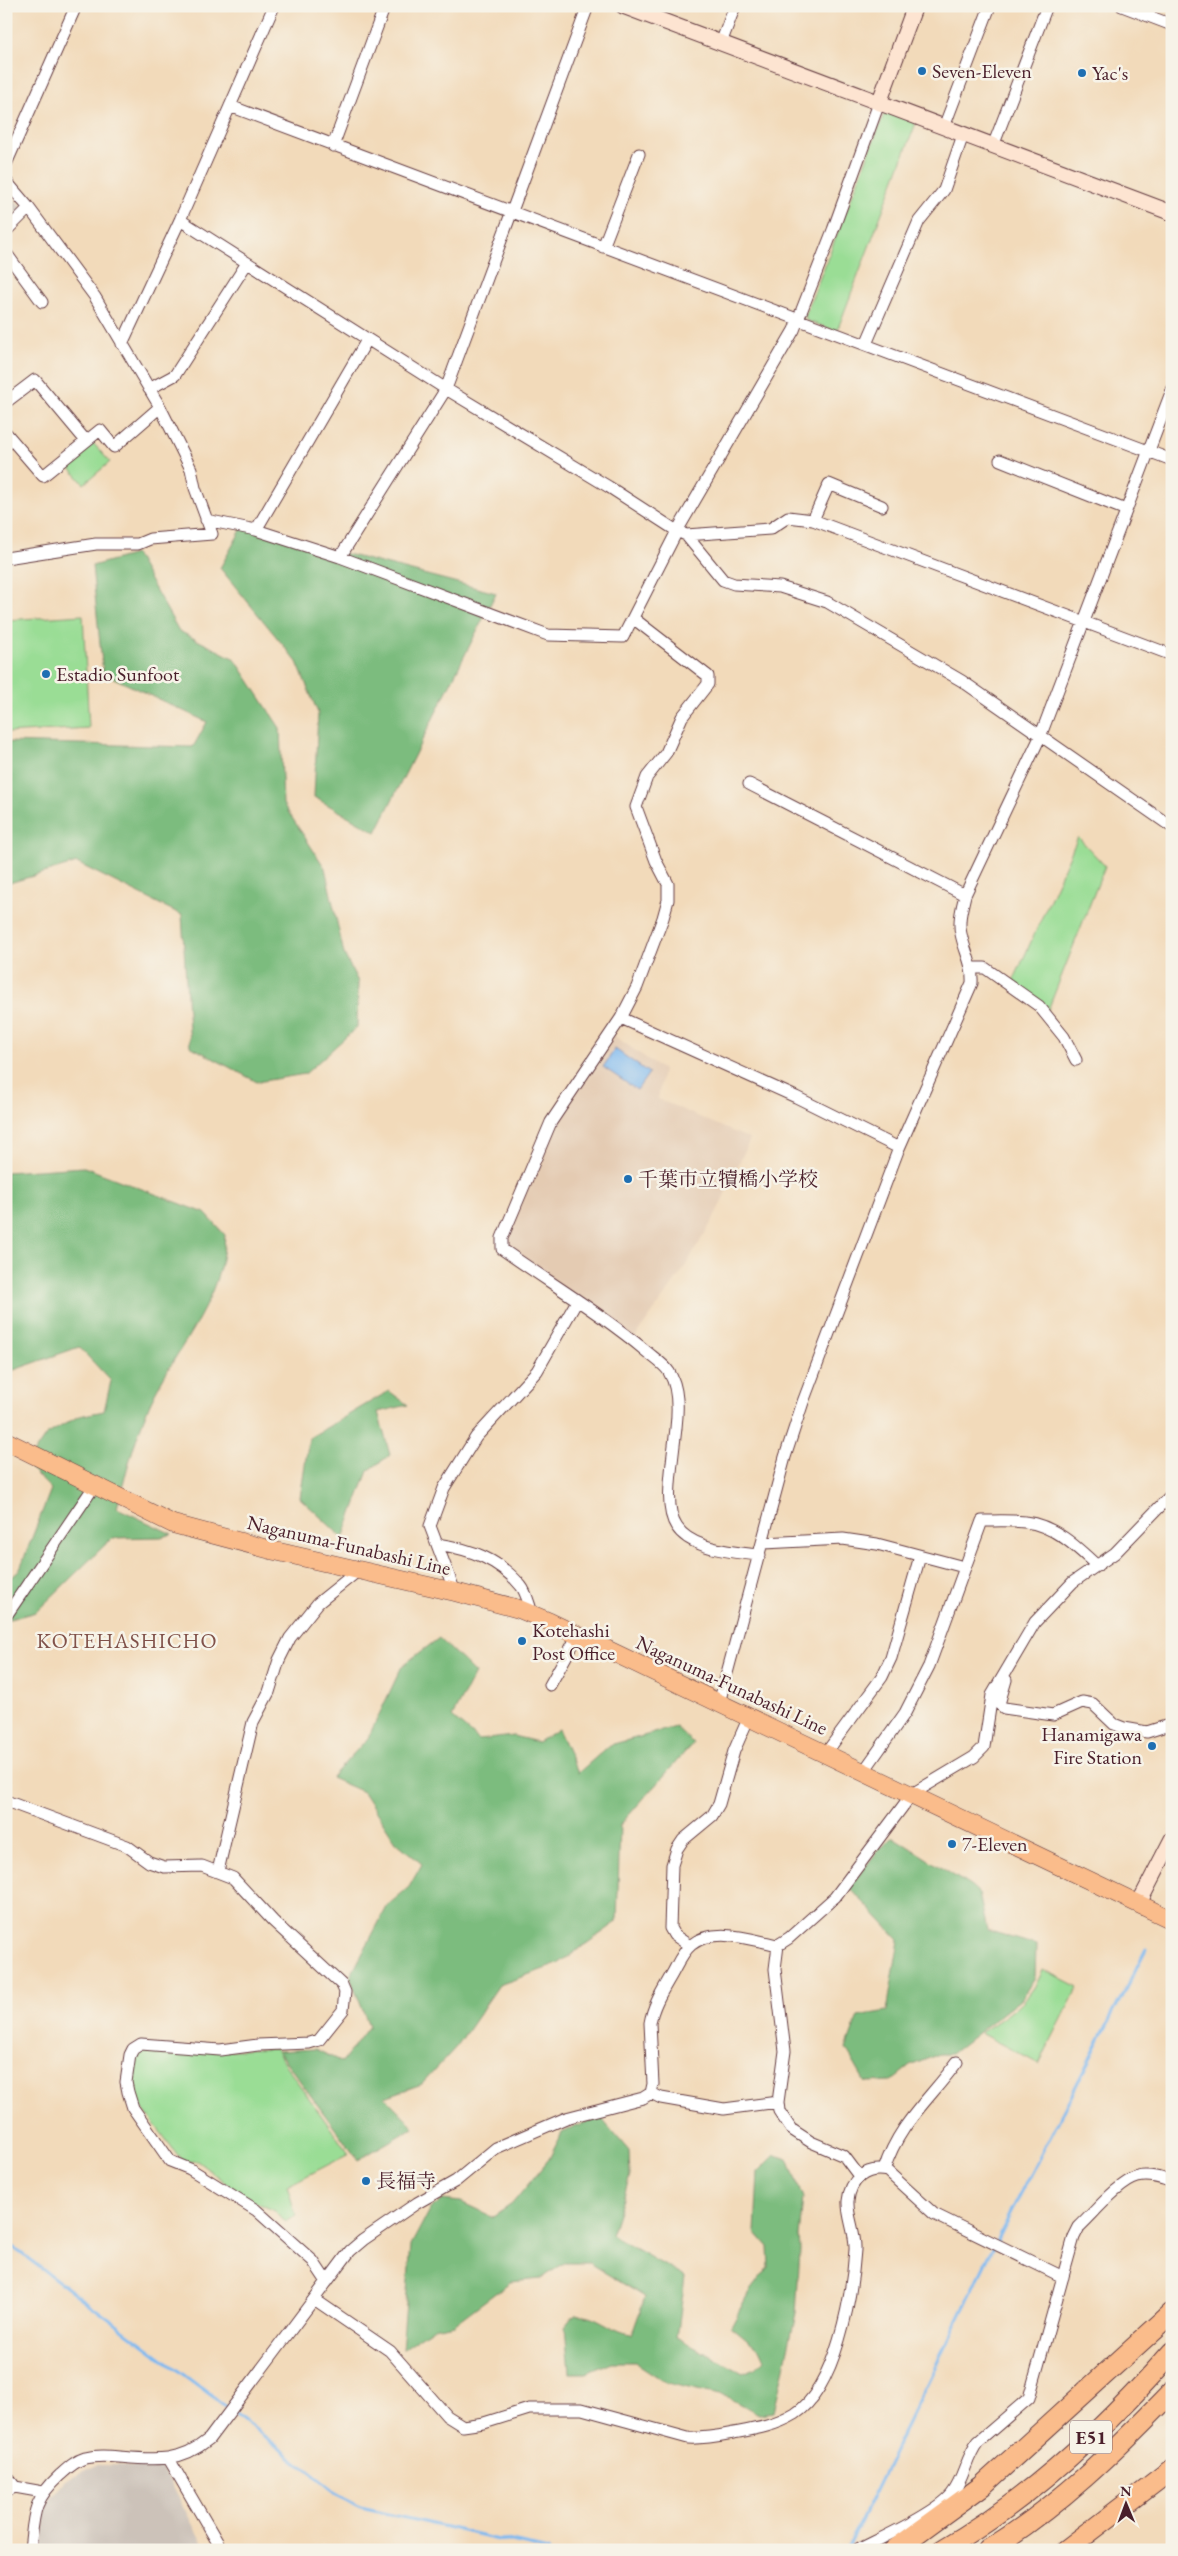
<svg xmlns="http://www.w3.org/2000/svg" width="1178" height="2556" viewBox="0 0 1178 2556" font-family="'EB Garamond','Noto Serif JP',serif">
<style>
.built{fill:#e4cbb2}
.industrial{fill:#ccc2b9}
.green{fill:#9add95;stroke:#727e60}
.forest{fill:#7bbc7e;stroke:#626e54}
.water{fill:#7eb9f0;stroke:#646c8e}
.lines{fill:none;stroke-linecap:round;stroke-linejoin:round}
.stream{stroke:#7eb9f0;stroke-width:3}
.street-casing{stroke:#633b40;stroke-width:13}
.secondary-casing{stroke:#633b40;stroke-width:17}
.primary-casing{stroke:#633b40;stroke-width:19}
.highway-casing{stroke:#633b40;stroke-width:22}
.street{stroke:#fff;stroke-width:11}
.secondary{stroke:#fde4d1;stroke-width:15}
.primary{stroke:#fabc8b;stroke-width:18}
.highway{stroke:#fabc8b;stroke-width:20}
.poi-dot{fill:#1f6fb2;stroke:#f7f3e8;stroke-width:2}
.labels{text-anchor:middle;stroke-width:5;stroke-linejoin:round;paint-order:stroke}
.shield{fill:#f7f3e8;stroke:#7e5f64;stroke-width:1}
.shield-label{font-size:19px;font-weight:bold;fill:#4a1f2b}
.poi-label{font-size:20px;fill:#4a1f2b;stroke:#f7f3e8;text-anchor:start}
.street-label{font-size:20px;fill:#4a1f2b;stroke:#f7f3e8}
.neighbourhood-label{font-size:21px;letter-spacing:1px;fill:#81524a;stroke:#f7f3e8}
</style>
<rect width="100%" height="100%" fill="#f7f3e8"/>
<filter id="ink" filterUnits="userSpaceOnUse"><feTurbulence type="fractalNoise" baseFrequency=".02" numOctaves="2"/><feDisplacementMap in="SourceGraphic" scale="10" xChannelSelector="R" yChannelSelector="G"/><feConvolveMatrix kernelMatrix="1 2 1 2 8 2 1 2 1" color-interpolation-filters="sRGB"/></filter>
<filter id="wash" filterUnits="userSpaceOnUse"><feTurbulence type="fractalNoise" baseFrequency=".0096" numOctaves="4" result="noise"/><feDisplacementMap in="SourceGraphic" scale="20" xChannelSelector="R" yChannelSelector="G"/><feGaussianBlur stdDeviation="1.12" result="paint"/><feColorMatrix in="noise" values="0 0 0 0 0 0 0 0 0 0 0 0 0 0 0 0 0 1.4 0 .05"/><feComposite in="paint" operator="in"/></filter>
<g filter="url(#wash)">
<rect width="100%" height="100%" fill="#f2daba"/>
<!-- built -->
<path class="built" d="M613,1035L663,1070L658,1099L750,1139L714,1218L683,1270L634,1339L501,1250L546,1129Z"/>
<!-- industrial -->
<path class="industrial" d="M6,190L22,208L6,225Z
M96,2465L162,2466L206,2550H44L37,2540L45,2504L65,2480Z"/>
<!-- green -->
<path class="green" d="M885,112L916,123L837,331L807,321L805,316Z
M93,443L110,462L84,484L67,465Z
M83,615L89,728L6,733V620Z
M1078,837L1105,866L1048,1010L1012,984Z
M1043,1969L1078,1987L1039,2064L980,2033C1007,2015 1032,2001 1043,1969Z
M276,2049L286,2066L349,2154L287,2186L296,2215L285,2222L275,2211L244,2197L197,2161L183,2162L136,2100L130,2078L135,2057L142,2052Z"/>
<!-- forest -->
<path class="forest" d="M245,523L312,545L496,593L376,832L314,797L318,713L297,662L220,568Z
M135,554L179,631L235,659L280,728L283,804L325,868L344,954L358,982L357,1027L305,1074L257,1082L190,1046L182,915L77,863L6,884V742L193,747L207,722L103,673L92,566Z
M84,1167L205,1213L225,1235C222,1298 183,1339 155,1393C139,1424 125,1474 117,1508L172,1534L161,1537L112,1538L36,1612L6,1620V1582L19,1571L51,1489L26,1464L46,1435L79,1416L104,1411L111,1381L79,1347L11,1371L6,1370V1172Z
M389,1391L408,1405L378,1412L390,1455L368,1471L343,1538L300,1498L309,1438Z
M439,1638L475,1673L452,1717L479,1740L513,1736L538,1742L558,1729L578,1773L610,1745L676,1727L693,1743L620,1825L617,1922L558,1964L499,1985L457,2046L422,2084L385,2097L414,2127L358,2160L278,2051L315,2049L342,2062L369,2026L350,1977L388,1905L409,1887L422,1864L396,1842L363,1792L331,1778L368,1738L402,1666Z
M893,1837L970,1886L979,1894L987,1930L1036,1945L1035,1977L1022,1998L951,2054H939L910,2066L891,2081L865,2082L846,2049L858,2016L887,2011L899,1940L849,1887L877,1852Z
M601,2118L629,2151L630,2176L611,2235L685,2277L677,2338L743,2373L756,2368L764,2360L759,2349L731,2326L749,2292L769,2266L768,2247L755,2232L758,2172L775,2155L788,2159L803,2198L799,2236L800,2250L796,2314L774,2412L759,2414L728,2397L667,2383L635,2362H612L586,2373H569L565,2327L575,2315C596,2312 611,2332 632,2334L645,2297L589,2263H564L541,2279L510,2282L454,2324L433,2328L402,2349L411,2245L430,2209L442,2200L461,2202L493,2217L512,2204L549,2159L562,2133L574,2126Z"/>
<!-- water -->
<path class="water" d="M615,1049L649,1073L637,1090L603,1067Z"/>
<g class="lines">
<!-- stream -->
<path class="stream" d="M6,2242L228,2408
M233,2412L343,2498L365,2509L548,2550
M846,2550L992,2250L1146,1949"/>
</g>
</g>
<g filter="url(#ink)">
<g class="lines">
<!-- street casing -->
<g class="street-casing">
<path id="street" d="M1122,6L1172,25
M721,43L735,6
M230,106L1172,460
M944,127L990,6
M333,146L383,11
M993,146L1047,6
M6,164L76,6
M6,181L29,208L95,297L160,407L191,469L195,488L212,534L150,539L138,544H96L6,558
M180,220L446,389L609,487L677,531L686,535L770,529L788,517L813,520L1172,655
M6,231L29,208
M603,247L639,154
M6,253L42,302
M122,344L180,220L274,6
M866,344L919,221L944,190L963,135
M149,389L175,375L247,263
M6,402L35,380L86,441
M6,433L43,476L100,430L114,447L160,407
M1000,460L1126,510
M206,520L256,530L340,557L548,635L623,637L677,531L794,330L833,230L879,103
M813,520L829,484L882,506
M256,530L367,340
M686,535L723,580L734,584L780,587L827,602L962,681L1172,827
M340,557L446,389L588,6
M633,618L708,676V684L682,717L666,753L647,777L636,807L656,861L668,884V900L663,918L637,987L621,1018L551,1122L502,1238V1249C550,1283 602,1314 647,1352C654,1358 665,1365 669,1372C679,1388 678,1410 676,1428C666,1519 653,1546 760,1555
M749,784L965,895
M973,968H985L1039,1006L1064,1037L1076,1060
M621,1018L796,1097L899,1148
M764,1543L843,1539L877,1544L964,1567
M437,1544C470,1549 499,1559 521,1586C527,1593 529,1606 533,1615
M455,1592L430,1526L444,1488L476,1437L537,1371L577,1301
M6,1616L95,1485
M1006,1680L999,1704L1004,1708L1053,1715L1082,1702L1093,1704L1114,1724L1124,1728L1147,1732L1172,1724
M550,1685L578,1635
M719,1703L785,1457L803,1402L899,1148L972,983C973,963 965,953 961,934C958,921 962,908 965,895L1040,737L1172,390
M826,1753L882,1677L891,1658L920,1556
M864,1771L905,1713L929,1666L982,1521C996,1521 1011,1520 1025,1522C1054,1525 1077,1547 1097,1566
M6,1801L127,1846L149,1862L164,1867L202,1866L233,1878L273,1921L342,1985L345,1992L343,2010L319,2040L309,2043L258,2045L220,2050L141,2044L133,2049L130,2055L126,2082L128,2092L133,2108L170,2161L190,2169L256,2210L313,2261L327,2282
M218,1871L253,1722L269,1692L279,1660L290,1638L318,1603L359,1570
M778,1945L775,1969L785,2051L778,2102L779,2111L791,2129L811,2142L844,2156L859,2176
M690,1946L674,1935L670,1928L672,1865L677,1849L683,1840L712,1816L719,1804L734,1751L749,1717
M651,2093L661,2098L724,2109L778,2102
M884,2170C898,2124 930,2099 957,2062
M314,2299L390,2351L447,2416L463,2426L484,2423L529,2409H582L688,2438C704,2439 718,2436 734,2433C756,2429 775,2426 795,2414C836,2388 852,2295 855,2250C856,2233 847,2217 848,2201C850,2180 866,2166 887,2171L934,2214L1063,2277
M169,2459L222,2550
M6,2475L15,2487
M6,2491L15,2487L43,2492
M30,2550C34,2514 32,2501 60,2475C68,2468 75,2461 85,2458C97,2455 108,2456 119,2457C155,2460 180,2463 209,2439L350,2251L363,2240L417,2203L456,2181L496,2148L566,2118L643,2098L651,2093L653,2084L650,2023C653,2005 663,1990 672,1974C677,1965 683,1951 691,1945C715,1926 752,1940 778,1945L789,1938L835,1897L912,1794L974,1757L984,1747L992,1695L1035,1622L1073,1582L1115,1553L1172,1494
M858,2550C881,2538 937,2513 952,2494C964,2479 966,2457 978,2442L1029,2398L1074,2237L1079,2227C1093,2214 1120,2181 1138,2177C1149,2174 1161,2178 1172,2182"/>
</g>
<!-- secondary casing -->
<g class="secondary-casing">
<path id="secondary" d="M623,6L1172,213
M879,103L915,6
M1139,1903L1172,1839"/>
</g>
<!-- primary casing -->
<g class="primary-casing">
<path id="primary" d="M6,1441L173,1524L275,1551L455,1592L519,1609L550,1622L1172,1920"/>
</g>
<!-- highway casing -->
<g class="highway-casing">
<path id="highway" d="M894,2550L982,2486L1172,2313
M942,2550C1030,2499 1106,2428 1172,2352
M988,2550C1059,2506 1114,2452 1172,2392
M1066,2550L1172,2469"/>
</g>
<!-- street -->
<use href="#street" class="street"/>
<!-- secondary -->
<use href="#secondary" class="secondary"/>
<!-- primary -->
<use href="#primary" class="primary"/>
<!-- highway -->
<use href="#highway" class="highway"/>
</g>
</g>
<!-- markers -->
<g class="poi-dot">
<circle cx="922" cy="71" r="5"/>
<circle cx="1082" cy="73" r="5"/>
<circle cx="46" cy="674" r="5"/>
<circle cx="628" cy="1179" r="5"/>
<circle cx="522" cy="1641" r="5"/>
<circle cx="1152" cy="1746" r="5"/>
<circle cx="952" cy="1844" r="5"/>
<circle cx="366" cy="2181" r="5"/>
</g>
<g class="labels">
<!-- shield labels -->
<rect class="shield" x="1070" y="2420.5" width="42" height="33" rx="4"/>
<g class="shield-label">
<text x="1091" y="2444">E51</text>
</g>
<!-- poi labels -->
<g class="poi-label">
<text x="932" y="78">Seven-Eleven</text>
<text x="1092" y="80">Yac's</text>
<text x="56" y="681">Estadio Sunfoot</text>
<text x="638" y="1186">千葉市立犢橋小学校</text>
<text x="532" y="1637">Kotehashi<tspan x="532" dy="23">Post Office</tspan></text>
<text x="1142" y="1741" text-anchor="end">Hanamigawa<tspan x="1142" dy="23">Fire Station</tspan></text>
<text x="962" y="1851">7-Eleven</text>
<text x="376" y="2188">長福寺</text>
</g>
<!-- street labels -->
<g class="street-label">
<text transform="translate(349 1545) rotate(13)" y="7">Naganuma-Funabashi Line</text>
<text transform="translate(732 1685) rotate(25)" y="7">Naganuma-Funabashi Line</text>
</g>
<!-- neighbourhood labels -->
<g class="neighbourhood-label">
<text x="127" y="1648">KOTEHASHICHO</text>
</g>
</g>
<!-- margin -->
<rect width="1178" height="2556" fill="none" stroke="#f7f3e8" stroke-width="25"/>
<!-- north arrow -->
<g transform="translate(1126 2504) rotate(359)" stroke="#f7f3e8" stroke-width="4" paint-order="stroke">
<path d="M0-4L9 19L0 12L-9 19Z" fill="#4a1f2b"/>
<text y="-8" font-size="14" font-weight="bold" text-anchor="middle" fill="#4a1f2b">N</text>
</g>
</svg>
